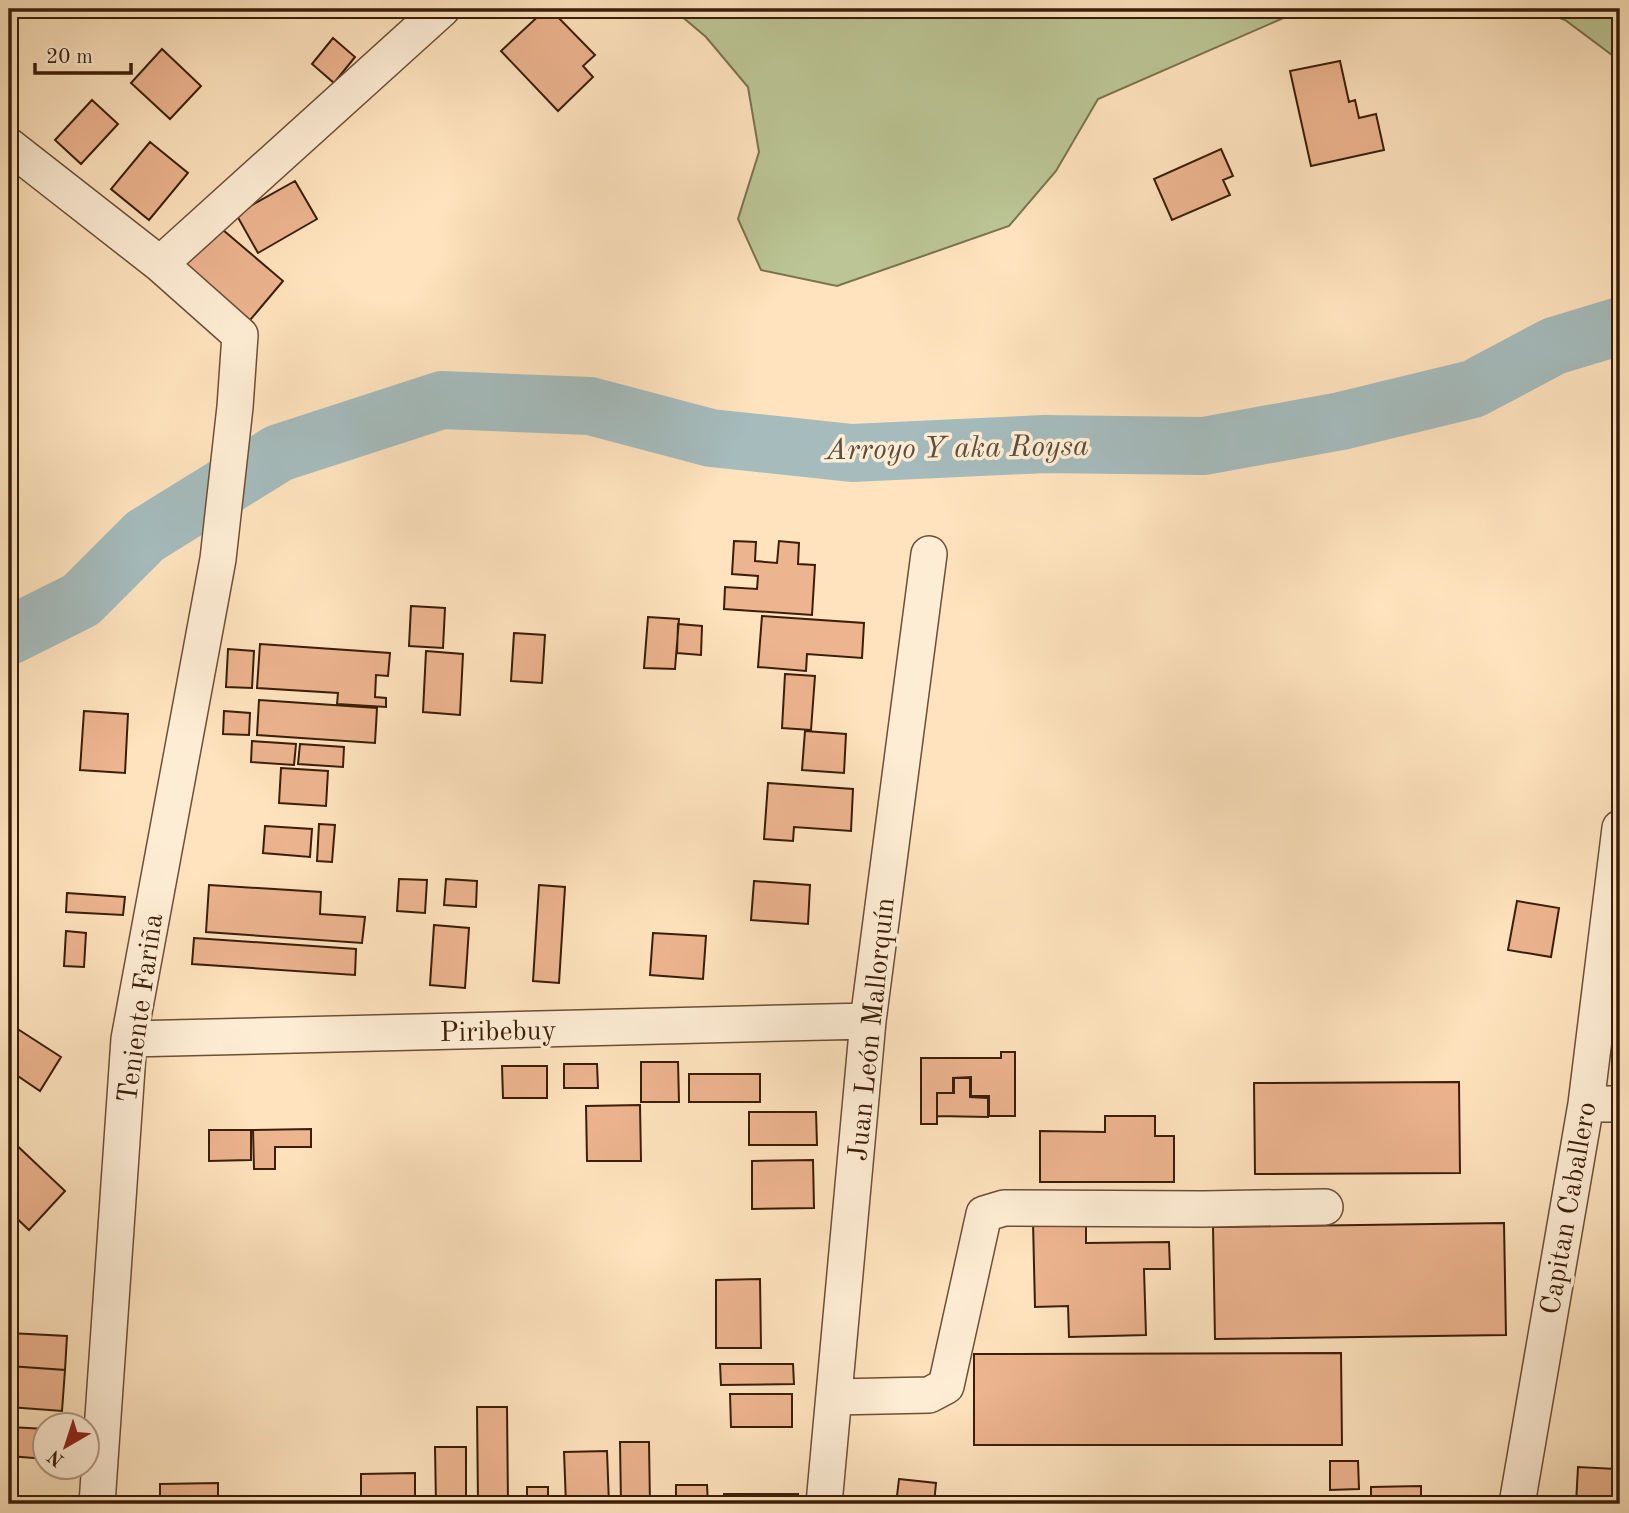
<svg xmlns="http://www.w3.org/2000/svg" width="1629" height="1513" viewBox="0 0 1629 1513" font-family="'Old Standard TT',serif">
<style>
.green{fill:#bbc595;stroke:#7b724e;stroke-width:2}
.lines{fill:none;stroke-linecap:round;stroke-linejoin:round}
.river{stroke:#a5bbbc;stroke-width:58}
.building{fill:#ecb48f;stroke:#3b1e07;stroke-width:2}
.minor-casing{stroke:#6c4f35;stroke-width:38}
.minor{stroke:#feedd5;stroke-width:35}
.labels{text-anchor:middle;stroke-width:7;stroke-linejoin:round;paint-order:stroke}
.street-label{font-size:28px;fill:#3b1e07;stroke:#feedd5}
.water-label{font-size:30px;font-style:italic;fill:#5b4d3d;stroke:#feedd5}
</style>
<rect width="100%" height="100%" fill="#fee3be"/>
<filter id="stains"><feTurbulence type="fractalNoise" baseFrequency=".00286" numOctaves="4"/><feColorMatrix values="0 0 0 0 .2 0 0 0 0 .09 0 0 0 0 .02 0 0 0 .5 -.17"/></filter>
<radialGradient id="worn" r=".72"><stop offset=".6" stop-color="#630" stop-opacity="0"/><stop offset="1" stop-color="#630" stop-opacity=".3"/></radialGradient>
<!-- green -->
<path class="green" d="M673,9H1304L1098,99L1056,171L1009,226L837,286L761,270L738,219L759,152L748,87L706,37Z
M1536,9H1620V61L1565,20Z"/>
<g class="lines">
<!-- river -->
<path class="river" d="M9,636L81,600L145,536L279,453L442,400L590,406L711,438L852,453L1045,444L1204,446L1341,421L1473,389L1554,346L1620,326"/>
</g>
<!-- building -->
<path class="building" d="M546,9H550L595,55L583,66L593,77L558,111L501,51Z
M333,38L355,57L334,83L312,64Z
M162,49L201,86L170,119L131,83Z
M1340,61L1349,102L1355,100L1359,118L1376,114L1384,150L1311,166L1290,71Z
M92,100L118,124L81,164L55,140Z
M150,142L188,173L149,220L111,189Z
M1221,149L1233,176L1223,180L1230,195L1172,220L1154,179Z
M295,181L317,219L258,253L236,214Z
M216,224L283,281L245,326L178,269Z
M734,541L756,542L755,561L777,563L779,541L799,543L798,564L815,565L812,615L724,609L725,587L757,589L758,576L732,574Z
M411,606L445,608L443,648L409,646Z
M762,616L864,623L862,658L807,654L806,671L758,667Z
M648,617L679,619L675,669L644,668Z
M678,624L702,626L701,655L677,653Z
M514,633L545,635L542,683L511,681Z
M260,644L390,653L388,676L376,675L375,697L386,698V707L337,704L338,693L257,688Z
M228,649L254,651L252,688L226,687Z
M426,651L463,654L460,715L423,712Z
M785,674L815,676L811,730L782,728Z
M259,700L377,708L375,743L257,735Z
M84,711L128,714L125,773L80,770Z
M224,711L250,713L249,735L223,734Z
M805,731L846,734L844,773L802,770Z
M252,741L296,744L294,765L251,762Z
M300,744L344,747L343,767L298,764Z
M281,768L328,771L326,806L279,803Z
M768,783L853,789L851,831L794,827L793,841L764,839Z
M319,824L335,825L332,862L317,861Z
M265,826L312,829L310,857L263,853Z
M399,879L427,880L425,913L397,911Z
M446,879L477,881L476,907L444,905Z
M754,881L810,885L808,924L751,920Z
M209,885L321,892L320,914L365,917L362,943L206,932Z
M539,885L565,887L559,983L533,981Z
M67,893L125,897L123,915L66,912Z
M1517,901L1559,908L1551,957L1508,950Z
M434,925L469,928L465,988L430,985Z
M66,931L86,933L84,967L64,966Z
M653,933L706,936L703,979L650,975Z
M194,938L356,949L355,975L192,964Z
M13,1026L61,1057L40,1091L9,1070V1032Z
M1001,1052H1015V1116H989V1096H971V1077L953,1078V1093H937V1124H921V1058H1001Z
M641,1062H678L679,1102H641Z
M564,1064H597L598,1088H564Z
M502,1066H547V1098H503Z
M689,1074H760V1102H689Z
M954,1078H970V1097L988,1098V1117L937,1116V1093H954Z
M1459,1082L1460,1173L1255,1174L1254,1083Z
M640,1105L641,1161H587L586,1106Z
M749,1112H816L817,1145H749Z
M1105,1116H1155V1136H1174V1182H1040V1131L1105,1132Z
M311,1129V1147H275V1169H254L253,1130Z
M209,1130H251V1160L209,1161Z
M9,1138L65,1191L29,1230L9,1211Z
M813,1160L814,1208L752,1209V1161Z
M1086,1221V1243L1169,1242L1170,1269H1144L1146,1335L1069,1337L1068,1306L1035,1307L1033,1222Z
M1504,1223L1506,1335L1215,1339L1213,1227Z
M760,1279L761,1348H716V1280Z
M9,1333L67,1336L65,1370L9,1366Z
M1341,1353L1342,1445H974V1354Z
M720,1364H793L794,1384L721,1385Z
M9,1366L65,1370L62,1411L9,1407Z
M730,1394H792V1427H731Z
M477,1407H507L508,1504H478Z
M9,1427L46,1429V1459L9,1456Z
M620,1442H649L650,1504H621Z
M435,1447H466V1504H436Z
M607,1451L609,1504H566L564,1452Z
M1616,1458H1620V1504H1576L1578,1467L1616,1469Z
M1330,1461H1358L1359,1489L1330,1490Z
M415,1473V1504H361V1474Z
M899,1479L936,1483L934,1504H896Z
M218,1483V1504H160V1484Z
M676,1485H707L708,1504H676Z
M1421,1486V1504H1371V1487Z
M527,1487H548V1504H527Z
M724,1494H798V1504H725Z"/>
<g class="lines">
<!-- minor casing -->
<g class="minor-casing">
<path id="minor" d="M9,146L160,264L240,335L235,407L218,559L129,1039L97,1504
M160,264L442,9
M129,1039L868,1021
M1586,1104H1620
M834,1397L929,1395L946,1386L984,1214L1004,1208L1203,1209L1325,1207
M824,1504L868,1021L929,554
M1517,1504L1586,1104L1620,828"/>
</g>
<!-- minor -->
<use href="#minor" class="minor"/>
</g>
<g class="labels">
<!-- street labels -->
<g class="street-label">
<text transform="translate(139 1008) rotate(-82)" y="10">Teniente Fariña</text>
<text transform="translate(870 1029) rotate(-84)" y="10">Juan León Mallorquín</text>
<text transform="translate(498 1030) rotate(-1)" y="10">Piribebuy</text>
<text transform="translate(1567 1208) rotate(-80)" y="10">Capitan Caballero</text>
</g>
<!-- water labels -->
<g class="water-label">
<text transform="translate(957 447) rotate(-1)" y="10">Arroyo Y aka Roysa</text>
</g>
</g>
<!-- margin -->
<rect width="1629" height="1513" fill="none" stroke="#fee3be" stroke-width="35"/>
<rect x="10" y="10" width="1608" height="1492" fill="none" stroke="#3b1e07" stroke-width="3.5"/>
<rect x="18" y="18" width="1594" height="1478" fill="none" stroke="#3b1e07" stroke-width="2"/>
<!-- north arrow -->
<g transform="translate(66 1446) rotate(219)"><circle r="33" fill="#feedd5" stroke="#b09a83" stroke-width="2"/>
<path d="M0-5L12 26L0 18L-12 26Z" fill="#8f2418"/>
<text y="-10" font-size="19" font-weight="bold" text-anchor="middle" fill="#3b1e07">N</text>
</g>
<!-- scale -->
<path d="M35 63v10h96v-10" fill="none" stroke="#3b1e07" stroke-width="3.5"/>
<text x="46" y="63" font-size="21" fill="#3b1e07" stroke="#feedd5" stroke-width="5" paint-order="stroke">20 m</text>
<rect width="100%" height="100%" filter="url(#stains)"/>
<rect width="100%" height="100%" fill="url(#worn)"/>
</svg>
